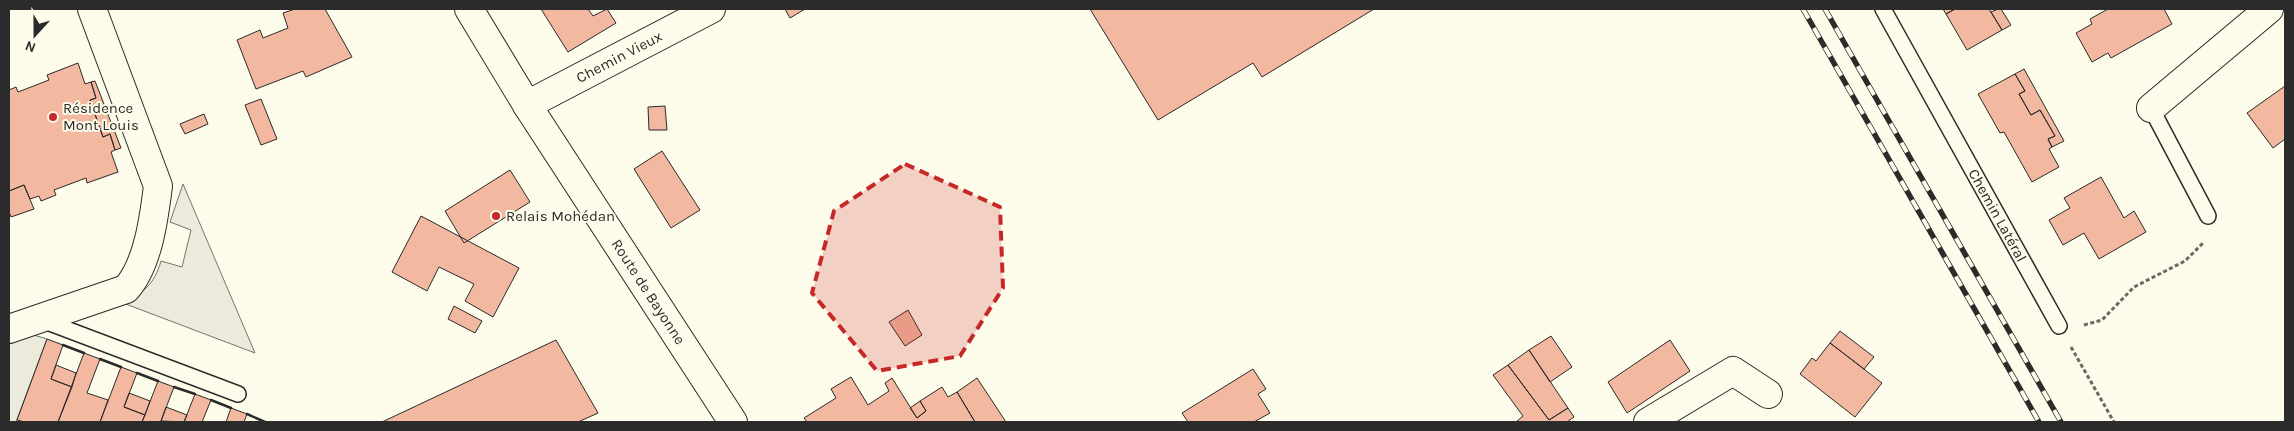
<svg xmlns="http://www.w3.org/2000/svg" width="2294" height="431" viewBox="0 0 2294 431" font-family="Karla,sans-serif">
<style>
.green{fill:#ecebdb;stroke:#74746e}
.building{fill:#f2b8a0;stroke:#2b2b2b}
.lines{fill:none;stroke-linecap:round;stroke-linejoin:round}
.service-casing{stroke:#2b2b2b;stroke-width:18}
.minor-casing{stroke:#2b2b2b;stroke-width:30}
.secondary-casing{stroke:#2b2b2b;stroke-width:30}
.path{stroke:#6a6964;stroke-width:3;stroke-dasharray:4 2.5;stroke-linecap:butt}
.service{stroke:#fdfbea;stroke-width:15}
.minor{stroke:#fdfbea;stroke-width:28}
.secondary{stroke:#fdfbea;stroke-width:28}
.rail-casing{stroke:#2b2b2b;stroke-width:5.5}
.rail{stroke:#fdfbea;stroke-width:4;stroke-dasharray:11;stroke-linecap:butt}
.wall{stroke:#2b2b2b;stroke-width:2.5}
.marked{fill:#c62828;fill-opacity:0.2;stroke:#c62828;stroke-width:4;stroke-dasharray:10 6;stroke-linejoin:round}
.poi-dot{fill:#c62828;stroke:#fdfbea;stroke-width:2}
.labels{text-anchor:middle;stroke-width:4;stroke-linejoin:round;paint-order:stroke}
.street-label{font-size:15px;fill:#2b2b2b;stroke:#fdfbea}
.poi-label{font-size:15px;fill:#2b2b2b;stroke:#fdfbea;text-anchor:start}
</style>
<rect width="100%" height="100%" fill="#fdfbea"/>
<!-- green -->
<path class="green" d="M183,184L255,353L123,303C144,292 154,285 161,261L182,267L191,230L170,222Z
M30,334L47,339L16,422H9V343Z"/>
<!-- building -->
<path class="building" d="M295,9H325L352,57L306,77L303,71L256,89L237,40L260,30L263,38L288,28L283,13Z
M541,9H588L593,16L607,9L616,23L568,52Z
M785,9H805L790,18Z
M1090,9H1374L1262,77L1253,63L1158,120Z
M1943,9H1955L1946,14Z
M1955,9H1989L2002,30L1967,50L1946,14Z
M1998,9H2001L2011,25L2002,30L1991,12Z
M2108,9H2164L2172,24L2111,58L2108,53L2092,62L2076,33L2092,24L2090,19Z
M78,63L85,84L91,82L96,98L90,100L103,137L110,134L115,150L111,152L118,172L87,183L86,178L54,190L56,195L41,201L39,196L30,199L24,185L9,191V90L16,87L18,92L49,80L47,75Z
M2024,69L2064,141L2052,147L2048,139L2055,136L2040,110L2031,115L2019,94L2025,91L2015,74Z
M2015,74L2025,91L2019,94L2031,115L2040,110L2055,136L2048,139L2052,147L2049,149L2059,167L2032,182L2004,132L2000,133L1978,94Z
M95,81L121,148L115,150L110,134L103,137L90,100L96,98L91,82Z
M2285,86V139L2273,148L2247,113Z
M261,99L277,139L261,145L245,105Z
M665,106L667,130H649L648,107Z
M204,114L208,124L185,134L180,124Z
M662,151L700,210L671,228L634,169Z
M510,170L530,202L464,243L445,211Z
M2101,177L2124,218L2134,211L2146,232L2099,259L2084,233L2063,245L2049,220L2070,208L2064,198Z
M24,185L34,209L11,217L9,212V191Z
M421,216L519,268L493,317L465,301L474,284L439,267L427,291L392,272Z
M454,306L482,321L475,333L448,319Z
M908,310L922,335L905,346L889,322Z
M1840,331L1874,357L1864,369L1830,343Z
M1551,336L1572,367L1550,382L1529,350Z
M47,339L63,345L51,379L72,387L58,422H25L17,420Z
M556,340L598,413L578,422H382Z
M1670,340L1690,371L1627,413L1608,382Z
M1830,343L1882,383L1855,417L1800,374L1812,358L1816,361Z
M1529,350L1568,408L1549,420L1508,365Z
M84,353L100,359L87,393L108,400L100,422H58Z
M56,365L76,373L72,387L51,379Z
M1508,365L1549,420L1568,408L1574,417L1567,422H1516L1523,416L1493,375Z
M121,367L137,373L124,407L145,415L142,422H100Z
M1253,369L1266,389L1258,394L1270,413L1254,422H1188L1182,413Z
M851,377L868,405L889,391L885,383L892,378L917,418L926,411L920,401L942,387L948,397L957,392L975,422H807L804,418L836,398L831,389Z
M977,378L1006,422H975L957,392Z
M158,381L174,387L161,421L165,422H142Z
M129,393L150,401L145,415L124,407Z
M195,394L211,400L202,422H184Z
M920,401L926,411L917,418L910,408Z
M166,407L187,415L184,422L161,421Z
M231,408L247,414L244,422H226Z"/>
<g class="lines">
<!-- service casing -->
<g class="service-casing">
<g id="service">
<path id="s1" d="M1883,9L2059,326"/>
<path d="M2151,108L2208,216"/>
<path d="M42,320L238,394"/>
</g>
</g>
<!-- minor casing -->
<g class="minor-casing">
<g id="minor">
<path id="s2" d="M527,105L711,9"/>
<path d="M2151,108L2269,9"/>
<path d="M9,329L126,289C148,265 154,218 158,186L92,9"/>
<path d="M1648,422L1733,371L1768,394"/>
</g>
</g>
<!-- secondary casing -->
<g class="secondary-casing">
<g id="secondary">
<path id="s3" d="M469,9L527,105L733,422"/>
</g>
</g>
<!-- path -->
<path class="path" d="M2084,325L2102,320L2134,287L2185,261L2204,242
M2071,347L2114,422"/>
<!-- service -->
<use href="#service" class="service"/>
<!-- minor -->
<use href="#minor" class="minor"/>
<!-- secondary -->
<use href="#secondary" class="secondary"/>
<!-- rail casing -->
<g class="rail-casing">
<path id="rail" d="M1803,9L2039,422
M1825,9L2061,422"/>
</g>
<!-- rail -->
<use href="#rail" class="rail"/>
<!-- wall -->
<path class="wall" d="M63,345L84,353
M100,359L121,367
M137,373L158,381
M174,387L195,394
M211,400L231,408
M247,414L265,422"/>
</g>
<!-- marked area -->
<path class="marked" d="M905,164L1000,207L1003,288L960,356L877,371L812,293L834,211Z"/>
<!-- markers -->
<g class="poi-dot">
<circle cx="53" cy="117" r="5"/>
<circle cx="496" cy="216" r="5"/>
</g>
<g class="labels">
<!-- street labels -->
<g class="street-label">
<text dy="5" stroke="none"><textPath href="#s2" startOffset="104">Chemin Vieux</textPath></text>
<text dy="5" stroke="none"><textPath href="#s1" startOffset="236">Chemin Latéral</textPath></text>
<text dy="5" stroke="none"><textPath href="#s3" startOffset="335">Route de Bayonne</textPath></text>
</g>
<!-- poi labels -->
<g class="poi-label">
<text x="63" y="113">Résidence<tspan x="63" dy="17">Mont Louis</tspan></text>
<text x="506" y="221">Relais Mohédan</text>
</g>
</g>
<!-- border -->
<rect width="2294" height="431" fill="none" stroke="#2b2b2b" stroke-width="20"/>
<!-- north arrow -->
<g transform="translate(35 35) rotate(201)" stroke="#fdfbea" stroke-width="4" paint-order="stroke">
<path d="M0-4L9 19L0 12L-9 19Z" fill="#2b2b2b"/>
<text y="-8" font-size="14" font-weight="bold" text-anchor="middle" fill="#2b2b2b">N</text>
</g>
</svg>
